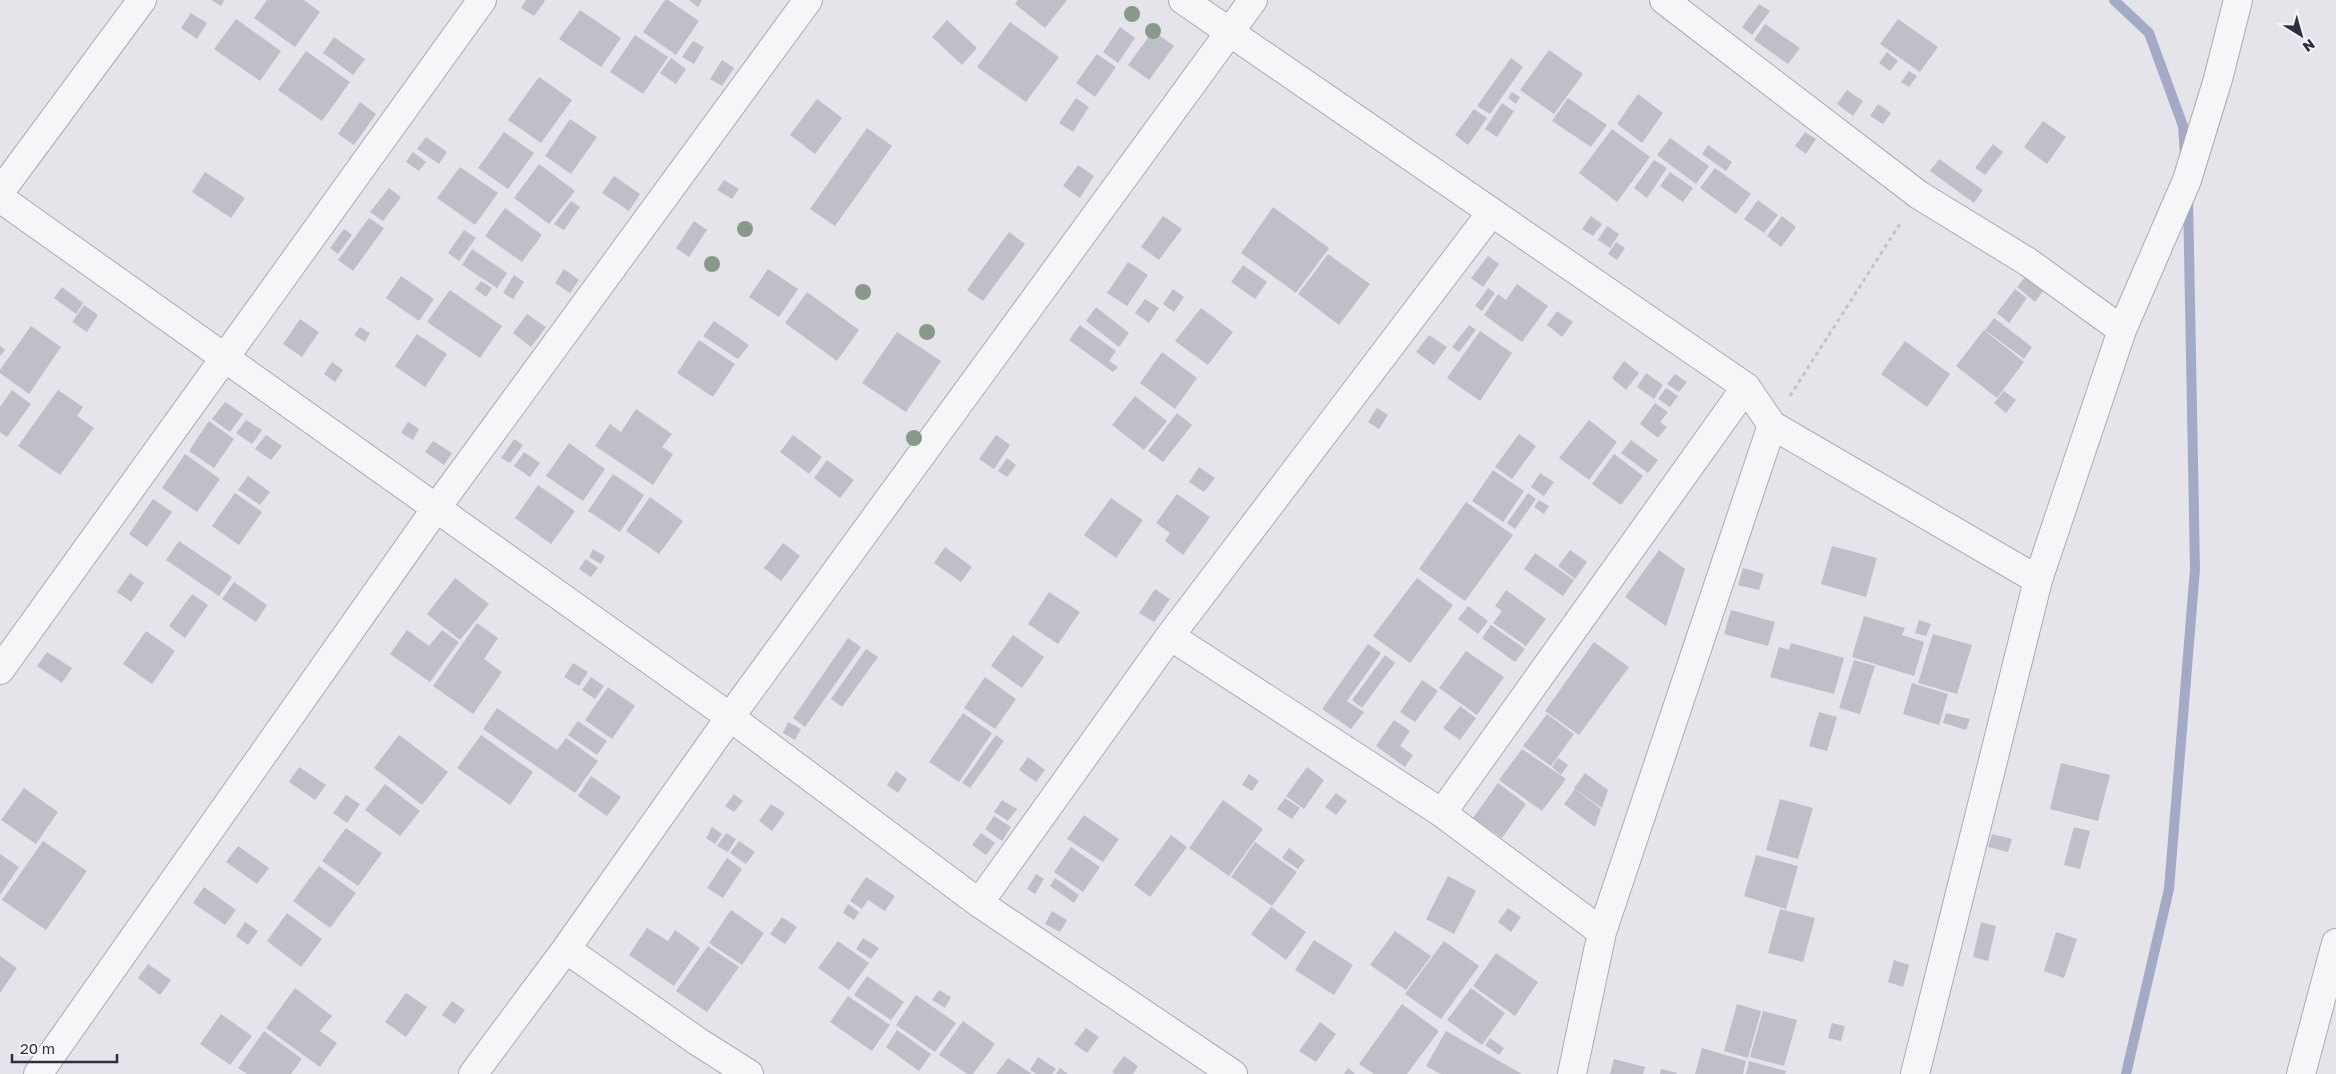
<svg xmlns="http://www.w3.org/2000/svg" width="2336" height="1074" viewBox="0 0 2336 1074" font-family="'Golos Text',sans-serif">
<style>
.lines{fill:none;stroke-linecap:round;stroke-linejoin:round}
.stream{stroke:#a3aac6;stroke-width:10}
.building{fill:#bebfc9}
.minor-casing{stroke:#a9aab4;stroke-width:30}
.path{stroke:#c2c2c9;stroke-width:3;stroke-dasharray:4 4;stroke-linecap:butt}
.minor{stroke:#f6f6f9;stroke-width:28}
.tree{fill:#88998c}
</style>
<rect width="100%" height="100%" fill="#e4e4ea"/>
<g class="lines">
<!-- stream -->
<path class="stream" d="M2114,0L2149,33L2183,126L2185,155
M2126,1074L2169,889L2195,569L2188,197"/>
</g>
<!-- building -->
<path class="building" d="M211,0H224L221,6Z
M267,0H304L320,12L295,47L254,18Z
M526,0H544L545,1L534,16L521,8Z
M665,0H668L699,21L676,55L643,32Z
M689,0H702L698,7Z
M1018,0H1067L1045,28L1015,4Z
M1759,4L1770,11L1752,35L1742,27Z
M580,10L621,38L601,67L559,39Z
M191,13L207,23L197,39L181,28Z
M236,19L281,51L260,81L214,49Z
M1898,19L1938,47L1920,72L1880,44Z
M947,20L977,48L962,65L932,37Z
M1010,22L1059,57L1026,102L977,67Z
M1765,24L1800,48L1788,64L1754,40Z
M1120,27L1135,38L1118,63L1103,52Z
M1153,31L1174,46L1149,80L1128,65Z
M635,35L668,57L643,94L610,72Z
M334,37L365,59L353,75L323,53Z
M693,41L704,47L694,64L682,57Z
M1549,50L1583,74L1554,114L1520,90Z
M306,51L350,82L322,121L278,90Z
M1887,52L1898,61L1890,71L1879,63Z
M1097,54L1116,67L1095,97L1076,83Z
M671,58L686,69L676,84L660,73Z
M1511,58L1523,67L1490,114L1477,106Z
M722,60L734,68L722,86L710,79Z
M1909,71L1917,76L1909,87L1901,82Z
M539,77L572,100L541,143L508,120Z
M1847,90L1863,101L1853,116L1837,104Z
M1512,92L1520,97L1516,104L1508,98Z
M1638,94L1663,113L1642,143L1617,124Z
M1076,98L1089,107L1073,132L1059,123Z
M1568,98L1607,125L1591,147L1552,121Z
M817,99L842,118L815,154L790,135Z
M360,102L376,114L354,145L338,134Z
M1502,103L1514,111L1497,137L1485,129Z
M1878,104L1891,113L1883,124L1870,116Z
M1474,109L1487,118L1468,145L1455,135Z
M570,119L597,137L571,174L545,156Z
M2043,121L2066,137L2047,164L2024,147Z
M867,128L892,146L835,226L810,209Z
M1612,129L1650,157L1617,202L1579,173Z
M504,132L534,153L508,189L478,168Z
M1805,132L1816,139L1806,154L1795,146Z
M426,137L447,152L439,164L417,149Z
M1670,138L1709,166L1696,184L1657,155Z
M1993,144L2003,152L1985,175L1975,168Z
M1708,145L1732,162L1726,171L1702,154Z
M413,152L426,162L419,171L406,162Z
M1939,159L1983,190L1974,203L1930,171Z
M1654,160L1667,168L1647,198L1634,188Z
M539,164L575,191L549,224L514,198Z
M1078,165L1094,176L1080,198L1063,186Z
M460,167L498,193L475,225L437,198Z
M1715,168L1751,194L1736,214L1700,188Z
M205,172L245,198L231,218L192,192Z
M1670,172L1693,188L1683,202L1660,186Z
M614,176L640,194L629,211L602,193Z
M724,180L739,189L732,199L717,190Z
M389,188L401,197L383,221L370,212Z
M1758,200L1778,215L1764,233L1744,219Z
M571,201L580,207L564,230L554,224Z
M1273,207L1329,248L1296,293L1241,253Z
M505,208L542,235L522,262L485,236Z
M1163,216L1182,229L1159,260L1141,247Z
M1591,216L1602,224L1593,236L1582,229Z
M1782,216L1796,227L1781,247L1767,236Z
M369,218L384,228L353,271L338,260Z
M694,221L707,230L689,257L676,248Z
M1607,226L1619,234L1610,248L1598,240Z
M344,229L352,235L338,254L330,248Z
M464,230L476,238L459,261L448,253Z
M1009,232L1025,244L983,301L967,290Z
M1616,242L1625,248L1617,260L1608,254Z
M472,249L507,273L497,288L462,265Z
M1328,254L1370,284L1339,325L1298,294Z
M1488,256L1499,264L1483,287L1471,278Z
M1128,262L1148,275L1127,306L1107,293Z
M1243,265L1267,282L1255,299L1231,282Z
M564,269L579,280L570,293L555,283Z
M768,269L798,289L779,317L749,297Z
M514,275L524,282L513,299L503,293Z
M401,276L434,299L419,321L386,298Z
M2025,277L2043,291L2035,302L2017,287Z
M481,281L492,288L486,297L475,289Z
M1517,284L1548,306L1522,342L1484,315L1498,294L1506,300Z
M62,287L83,303L76,314L54,298Z
M1488,288L1495,293L1482,311L1475,306Z
M1173,289L1184,297L1174,312L1163,304Z
M2015,289L2027,298L2009,323L1997,313Z
M450,290L502,326L480,358L427,322Z
M807,292L859,330L837,361L785,323Z
M1145,299L1159,308L1149,323L1135,313Z
M84,305L98,315L87,332L72,322Z
M1096,307L1129,333L1119,347L1086,321Z
M1201,308L1233,332L1208,365L1175,341Z
M1557,311L1573,322L1562,337L1547,325Z
M527,314L546,327L531,347L513,333Z
M1994,318L2032,347L2024,359L1985,330Z
M300,319L319,332L302,357L283,344Z
M714,321L749,345L738,359L703,336Z
M1080,325L1116,351L1109,361L1118,367L1113,372L1069,340Z
M1469,325L1476,330L1459,352L1452,347Z
M31,326L61,347L29,394L0,373V370Z
M360,327L370,333L365,342L354,335Z
M1984,330L2024,362L1997,398L1956,366Z
M1480,331L1512,353L1480,401L1447,378Z
M897,332L941,361L906,412L862,383Z
M417,334L447,354L425,387L395,366Z
M1429,335L1447,347L1434,365L1416,352Z
M699,340L735,364L713,397L677,373Z
M1905,341L1950,374L1927,407L1881,374Z
M0,346L5,350L0,356Z
M1162,352L1197,378L1175,409L1140,383Z
M1624,361L1639,373L1626,390L1612,378Z
M332,362L343,370L335,382L324,374Z
M1646,373L1663,385L1654,399L1637,387Z
M1675,374L1687,382L1679,392L1667,384Z
M1666,388L1678,396L1670,407L1658,399Z
M12,390L31,404L7,437L0,432V407Z
M58,390L83,407L77,416L94,428L60,475L18,446Z
M2004,391L2016,400L2006,413L1994,403Z
M1135,396L1167,421L1144,450L1112,425Z
M225,402L243,414L230,432L212,419Z
M1655,403L1668,412L1660,422L1667,427L1658,438L1640,424Z
M1377,408L1388,415L1379,429L1368,422Z
M636,409L672,434L662,447L673,454L653,485L595,446L610,424L621,432Z
M1177,413L1192,425L1163,462L1148,451Z
M246,420L262,430L252,444L236,433Z
M1589,420L1617,442L1589,480L1559,458Z
M209,421L234,439L214,468L189,451Z
M408,422L419,429L413,440L401,433Z
M1519,434L1536,446L1512,479L1495,467Z
M266,435L282,446L271,460L255,449Z
M793,435L822,457L809,474L780,452Z
M996,435L1010,445L994,469L979,459Z
M514,439L523,445L510,463L501,458Z
M1631,440L1658,460L1648,473L1621,453Z
M433,441L452,453L444,465L425,452Z
M569,443L605,469L583,501L546,476Z
M524,452L540,463L530,477L514,466Z
M185,454L220,479L197,512L162,488Z
M1614,454L1643,476L1621,505L1592,484Z
M1007,458L1016,465L1007,477L998,471Z
M827,460L854,480L840,498L814,478Z
M1199,467L1215,478L1204,492L1189,482Z
M1493,470L1524,491L1503,522L1472,501Z
M1540,473L1554,482L1544,496L1531,487Z
M613,474L644,495L620,532L588,511Z
M248,476L270,492L260,505L238,490Z
M538,485L575,511L551,544L515,518Z
M235,493L262,512L239,545L212,526Z
M1528,493L1536,499L1515,529L1507,523Z
M1177,494L1210,517L1183,555L1165,541L1170,533L1156,523Z
M650,497L683,521L659,554L626,531Z
M1111,498L1143,520L1116,558L1084,535Z
M153,499L172,512L147,547L129,534Z
M1539,500L1549,506L1544,514L1534,507Z
M1466,502L1513,535L1465,601L1419,569Z
M179,541L232,577L219,596L166,560Z
M783,543L800,556L781,581L764,568Z
M1832,546L1877,558L1866,597L1821,584Z
M945,547L972,567L961,582L934,563Z
M593,549L605,556L601,564L589,557Z
M1570,550L1587,562L1575,579L1558,566Z
M1659,550L1685,569L1666,626L1625,597Z
M1535,553L1574,580L1563,596L1524,569Z
M586,559L598,568L591,577L579,569Z
M1743,568L1764,574L1759,590L1738,585Z
M130,573L144,583L131,602L117,592Z
M455,578L489,604L460,640L427,614Z
M1417,578L1453,605L1410,663L1373,636Z
M234,582L267,605L256,622L222,599Z
M1155,589L1170,599L1154,622L1139,613Z
M1506,590L1546,619L1526,646L1493,623L1502,611L1495,606Z
M1049,592L1080,612L1058,644L1028,624Z
M192,594L208,605L185,638L169,626Z
M1468,606L1488,621L1478,634L1458,619Z
M1731,610L1775,622L1768,646L1724,634Z
M1864,616L1905,628L1902,635L1924,642L1914,676L1852,657Z
M1919,620L1931,624L1926,636L1915,633Z
M477,623L498,638L484,659L502,672L473,714L433,686Z
M1491,625L1525,649L1515,662L1482,638Z
M407,630L429,646L442,630L459,642L430,682L390,654Z
M146,631L175,651L152,684L123,664Z
M1933,634L1972,645L1957,694L1918,683Z
M1013,635L1044,657L1022,688L991,666Z
M848,638L861,647L805,727L793,718Z
M1594,642L1629,667L1579,735L1545,711Z
M1791,643L1844,658L1834,694L1770,677L1779,647L1789,650Z
M1368,644L1381,653L1347,701L1364,712L1351,729L1322,709Z
M866,649L878,657L842,707L831,699Z
M1466,651L1504,677L1477,715L1439,688Z
M47,652L72,668L62,683L37,666Z
M1385,655L1395,663L1362,708L1352,700Z
M1854,660L1875,666L1860,714L1839,708Z
M573,663L588,672L579,686L564,677Z
M591,677L604,686L595,699L582,690Z
M985,677L1016,699L995,729L964,708Z
M1422,680L1438,691L1415,722L1400,712Z
M1912,683L1948,694L1939,725L1903,714Z
M608,687L635,706L612,739L585,720Z
M1460,706L1476,718L1460,740L1443,728Z
M497,708L557,750L566,738L598,761L575,793L483,729Z
M1819,712L1837,717L1827,751L1809,746Z
M963,713L992,733L959,782L929,762Z
M1946,713L1970,719L1966,730L1943,723Z
M1547,714L1574,734L1551,766L1523,746Z
M1394,720L1410,731L1400,746L1413,755L1405,767L1376,746Z
M578,721L607,741L597,755L568,735Z
M788,722L801,729L795,740L783,733Z
M399,735L448,772L422,805L374,768Z
M481,735L533,772L510,805L457,768Z
M996,735L1004,741L970,788L962,783Z
M1522,749L1566,779L1542,811L1499,780Z
M1028,757L1045,770L1036,782L1019,770Z
M1558,758L1568,765L1561,775L1552,767Z
M2061,763L2110,775L2098,821L2050,809Z
M299,767L326,785L315,800L289,782Z
M1307,767L1324,780L1304,809L1286,796Z
M896,771L907,779L898,793L887,785Z
M1585,773L1608,790L1602,808L1574,788Z
M1249,774L1259,781L1252,791L1242,785Z
M591,776L621,797L607,816L578,796Z
M1498,783L1526,804L1502,838L1473,818Z
M385,784L420,811L400,836L365,810Z
M24,788L58,812L36,844L1,820Z
M1575,789L1601,809L1595,827L1564,804Z
M1336,793L1347,801L1336,815L1325,807Z
M734,794L743,801L734,812L725,806Z
M346,795L360,804L347,823L333,813Z
M1285,798L1300,808L1292,819L1277,809Z
M1780,799L1813,808L1798,859L1766,850Z
M1002,800L1017,809L1008,821L994,812Z
M1223,800L1263,829L1229,876L1189,848Z
M771,804L785,813L772,831L759,821Z
M1084,815L1119,839L1103,862L1067,839Z
M994,816L1011,827L1002,841L985,829Z
M712,827L722,834L715,844L706,838Z
M2074,827L2090,831L2080,869L2064,865Z
M346,828L382,853L358,886L322,861Z
M726,833L736,839L728,852L717,846Z
M981,833L995,843L986,855L972,845Z
M1992,834L2012,839L2008,852L1988,847Z
M1171,835L1187,847L1150,897L1134,885Z
M43,841L87,871L46,930L2,900Z
M739,841L755,852L746,864L730,853Z
M1255,842L1297,872L1272,906L1231,877Z
M238,846L269,868L257,884L226,862Z
M1071,847L1100,867L1083,892L1054,872Z
M1289,848L1305,860L1298,869L1282,858Z
M0,854L19,867L0,895Z
M1756,855L1798,866L1786,909L1744,896Z
M727,858L742,869L723,898L707,888Z
M319,866L356,893L330,928L293,901Z
M1036,874L1044,879L1035,894L1027,889Z
M1448,876L1476,891L1454,934L1426,919Z
M866,877L895,896L885,911L868,900L862,909L850,901Z
M1055,878L1079,895L1074,903L1050,886Z
M204,887L236,910L225,925L193,903Z
M848,904L859,912L854,920L843,913Z
M1271,907L1306,932L1286,960L1251,934Z
M1508,908L1521,917L1511,932L1498,922Z
M1780,909L1815,918L1803,962L1768,953Z
M731,910L764,933L742,965L709,943Z
M1052,911L1067,920L1060,932L1045,924Z
M287,913L322,939L301,967L267,941Z
M782,917L797,927L785,944L770,934Z
M245,922L258,931L248,945L236,936Z
M1981,922L1996,926L1988,961L1973,957Z
M647,928L668,941L675,930L700,948L674,986L629,955Z
M1395,931L1431,956L1406,990L1370,965Z
M2056,932L2077,939L2064,978L2044,971Z
M863,938L879,948L871,959L856,949Z
M1314,940L1353,965L1334,995L1295,970Z
M838,941L869,963L849,990L818,968Z
M1444,941L1479,966L1441,1019L1405,994Z
M708,946L739,967L707,1012L676,991Z
M1496,953L1538,982L1515,1016L1473,986Z
M0,956L17,968L0,993Z
M1894,960L1909,965L1903,987L1888,982Z
M148,964L171,980L160,995L138,978Z
M867,976L904,1002L891,1020L854,995Z
M295,988L332,1016L320,1031L337,1043L320,1067L266,1028Z
M1471,988L1505,1013L1482,1045L1447,1020Z
M939,990L951,997L945,1008L932,1000Z
M406,993L427,1007L406,1037L385,1022Z
M916,995L956,1023L935,1052L896,1025Z
M848,996L890,1025L872,1051L830,1022Z
M452,1001L465,1010L455,1024L442,1015Z
M1402,1004L1439,1031L1407,1074H1374L1359,1064Z
M1737,1004L1761,1011L1748,1058L1724,1051Z
M1763,1011L1797,1020L1784,1066L1750,1057Z
M221,1014L252,1036L230,1065L200,1044Z
M963,1021L995,1044L973,1074H967L939,1055Z
M1320,1022L1336,1034L1316,1062L1299,1051Z
M1832,1023L1845,1026L1841,1041L1828,1038Z
M1086,1028L1099,1037L1087,1053L1074,1044Z
M897,1030L931,1054L919,1071L886,1047Z
M264,1031L302,1059L291,1074H247L238,1068Z
M1446,1031L1522,1074H1441L1426,1066Z
M1490,1038L1504,1048L1499,1055L1485,1045Z
M1702,1048L1746,1061L1743,1074H1695Z
M1124,1056L1138,1066L1133,1074H1115L1112,1072Z
M1038,1057L1056,1069L1052,1074H1036L1030,1070Z
M1008,1058L1032,1074H996Z
M1614,1059L1645,1067L1643,1074H1610Z
M1749,1061L1786,1071L1785,1074H1746Z
M1060,1068L1068,1074H1056Z
M1348,1068L1355,1074H1344Z
M1661,1069L1677,1073L1676,1074H1660Z"/>
<g class="lines">
<!-- minor casing -->
<g class="minor-casing">
<path id="minor" d="M1183,0L1746,387L1772,425L2038,580
M1664,0L1919,195L2028,262L2122,330L2038,580L1915,1074
M0,192L142,0
M0,198L730,717L979,903L1233,1074
M2122,330L2187,180L2218,79L2238,0
M1170,636L1442,813L1602,932
M0,670L482,0
M1442,813L1746,387
M979,903L1170,636L1491,213
M566,949L697,1041L749,1074
M38,1074L437,507L808,0
M473,1074L566,949L730,717L1253,0
M1572,1074L1602,932L1772,425
M2301,1074L2336,943"/>
</g>
<!-- path -->
<path class="path" d="M1790,396L1901,222"/>
<!-- minor -->
<use href="#minor" class="minor"/>
</g>
<!-- trees -->
<g class="tree">
<circle cx="1132" cy="14" r="8"/>
<circle cx="1153" cy="31" r="8"/>
<circle cx="745" cy="229" r="8"/>
<circle cx="712" cy="264" r="8"/>
<circle cx="863" cy="292" r="8"/>
<circle cx="927" cy="332" r="8"/>
<circle cx="914" cy="438" r="8"/>
</g>
<!-- north arrow -->
<g transform="translate(2301 35) rotate(143)" stroke="#f3f4f8" stroke-width="4" paint-order="stroke">
<path d="M0-4L9 19L0 12L-9 19Z" fill="#2d2f41"/>
<text y="-8" font-size="14" font-weight="bold" text-anchor="middle" fill="#2d2f41">N</text>
</g>
<!-- scale -->
<path d="M12 1054v8h105v-8" fill="none" stroke="#2d2f41" stroke-width="2.5"/>
<text x="20" y="1054" font-size="15" fill="#2d2f41" stroke="#f3f4f8" stroke-width="4" paint-order="stroke">20 m</text>
</svg>
